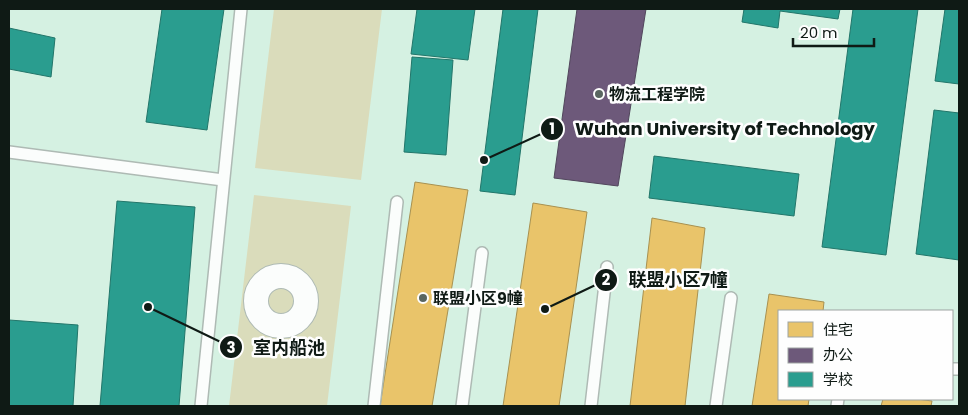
<svg xmlns="http://www.w3.org/2000/svg" width="968" height="415" viewBox="0 0 968 415" font-family="Poppins,'Noto Sans SC',sans-serif">
<style>
.built{fill:#d5f1e2;fill-rule:evenodd}
.green{fill:#dadcbb}
.homes{fill:#e9c46a;stroke:#a89150}
.offices{fill:#6d597a;stroke:#51465c}
.schools{fill:#2a9d8f;stroke:#22766a}
.lines{fill:none;stroke-linecap:round;stroke-linejoin:round}
.service-casing{stroke:#aebab4;stroke-width:14}
.minor-casing{stroke:#aebab4;stroke-width:26}
.service{stroke:#fbfdfc;stroke-width:11}
.minor{stroke:#fbfdfc;stroke-width:24}
.poi-dot{fill:#596660;stroke:#fefefe;stroke-width:2}
.labels{text-anchor:middle;stroke-width:5;stroke-linejoin:round;paint-order:stroke}
.poi-label{font-size:16px;font-weight:bold;fill:#0f1a15;stroke:#fefefe;text-anchor:start}
.leader{fill:none;stroke:#0f1a15;stroke-width:2}
.callout-dot{fill:#0f1a15;stroke:#fefefe;stroke-width:2}
.mark-label{font-size:15px;text-anchor:middle;font-weight:bold;fill:#fff}
.callout-label{font-size:18px;text-anchor:middle;font-weight:bold;fill:#0f1a15;stroke:#fefefe;stroke-width:5;stroke-linejoin:round;paint-order:stroke}
</style>
<rect width="100%" height="100%" fill="#e2f3ea"/>
<!-- built -->
<path class="built" d="M9,9H959V406H9ZM779,311H952V399H779Z"/>
<!-- green -->
<path class="green" d="M274,9H382L361,180L255,168Z
M254,195L351,206L327,406H229Z"/>
<!-- homes -->
<path class="homes" d="M415,182L468,190L432,406H380Z
M533,203L587,212L559,406H503Z
M652,218L705,228L685,406H630Z
M769,294L824,302L823,311H779V399H809L808,406H752Z
M883,399H917L932,401L931,406H881Z"/>
<!-- offices -->
<path class="offices" d="M577,9H646L618,186L554,178Z"/>
<!-- schools -->
<path class="schools" d="M162,9H224L207,130L146,122Z
M417,9H475L468,60L411,54Z
M503,9H538L515,195L480,191Z
M744,9H840L838,19L780,11L778,28L742,22Z
M853,9H918L886,255L822,247Z
M945,9H959V84L935,81Z
M9,28L55,38L51,77L9,69Z
M412,57L453,60L446,155L404,152Z
M934,110L959,113V260L916,254Z
M654,156L799,174L794,216L649,198Z
M117,201L195,207L179,406H100Z
M9,320L78,325L73,406H9Z"/>
<g class="lines">
<!-- service casing -->
<g class="service-casing">
<path id="service" d="M9,152L223,180
M952,369H959
M201,406L241,9
M374,406L397,202
M462,406L482,253
M591,406L607,267
M716,406L731,298
M837,406L838,399"/>
</g>
<!-- minor casing -->
<g class="minor-casing">
<path id="minor" d="M256 301a25 25 0 1 1 50 0a25 25 0 1 1-50 0Z"/>
</g>
<!-- service -->
<use href="#service" class="service"/>
<!-- minor -->
<use href="#minor" class="minor"/>
</g>
<!-- markers -->
<g class="poi-dot">
<circle cx="599" cy="94" r="5"/>
<circle cx="423" cy="298" r="5"/>
</g>
<g class="labels">
<!-- poi labels -->
<g class="poi-label">
<text x="609" y="100">物流工程学院</text>
<text x="433" y="304">联盟小区9幢</text>
</g>
</g>
<!-- callouts -->
<path class="leader" d="M484 160L552 129M545 309L606 280M148 307L231 347"/>
<g class="callout-dot">
<circle cx="484" cy="160" r="5"/>
<circle cx="545" cy="309" r="5"/>
<circle cx="148" cy="307" r="5"/>
<circle cx="552" cy="129" r="12"/>
<circle cx="606" cy="280" r="12"/>
<circle cx="231" cy="347" r="12"/>
</g>
<g class="mark-label">
<text x="552" y="134">1</text>
<text x="606" y="285">2</text>
<text x="231" y="353">3</text>
</g>
<g class="callout-label">
<text x="725" y="135">Wuhan University of Technology</text>
<text x="678" y="286">联盟小区7幢</text>
<text x="289" y="354">室内船池</text>
</g>
<!-- border -->
<rect width="968" height="415" fill="none" stroke="#0f1a15" stroke-width="20"/>
<!-- legend -->
<rect x="778" y="310" width="175" height="90" fill="#fefefe" stroke="#9ea3a1"/>
<rect x="788" y="322" width="25" height="15" fill="#e9c46a" stroke="#9ea3a1"/>
<text x="823" y="335" font-size="15" fill="#0f1a15">住宅</text>
<rect x="788" y="348" width="25" height="15" fill="#6d597a" stroke="#9ea3a1"/>
<text x="823" y="360" font-size="15" fill="#0f1a15">办公</text>
<rect x="788" y="372" width="25" height="15" fill="#2a9d8f" stroke="#9ea3a1"/>
<text x="823" y="385" font-size="15" fill="#0f1a15">学校</text>
<!-- scale -->
<path d="M793 38v8h81v-8" fill="none" stroke="#0f1a15" stroke-width="2.5"/>
<text x="800" y="38" font-size="15" fill="#0f1a15" stroke="#fefefe" stroke-width="4" paint-order="stroke">20 m</text>
</svg>
